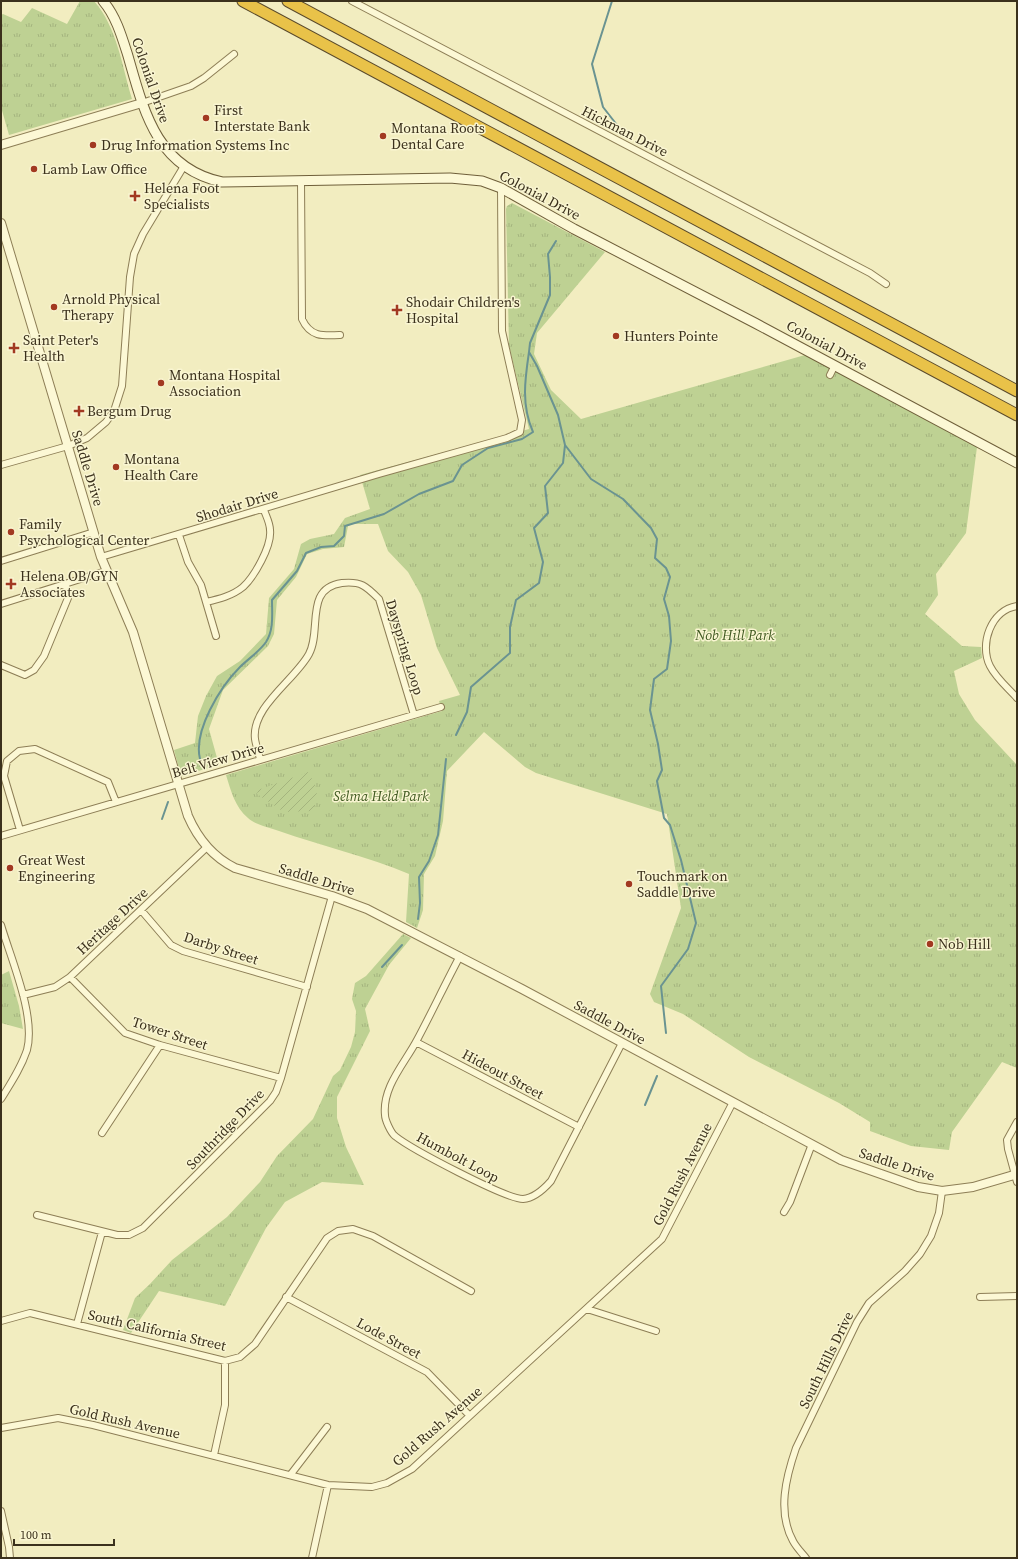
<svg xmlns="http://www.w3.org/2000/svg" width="1018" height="1559" viewBox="0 0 1018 1559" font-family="'Source Serif 4',serif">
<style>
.grass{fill:url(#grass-tufts)}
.garden{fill:url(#garden-furrows)}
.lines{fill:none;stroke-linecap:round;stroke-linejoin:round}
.stream{stroke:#6a9391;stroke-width:2}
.minor-casing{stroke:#8d7e56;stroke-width:8}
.tertiary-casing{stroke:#8d7e56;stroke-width:10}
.secondary-casing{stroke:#6f5f3a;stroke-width:11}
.motorway-casing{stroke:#5a4a2b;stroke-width:13}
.minor{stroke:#fcf8d5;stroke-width:6}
.tertiary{stroke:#fcf8d5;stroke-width:8}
.secondary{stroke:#fcf8d5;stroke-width:9}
.motorway{stroke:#e9c249;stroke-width:11}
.poi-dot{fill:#a23921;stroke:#f9f5d1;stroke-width:1.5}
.labels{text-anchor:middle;stroke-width:3;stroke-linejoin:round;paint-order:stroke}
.street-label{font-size:14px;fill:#3b311c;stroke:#f9f5d1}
.poi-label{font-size:14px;fill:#3b311c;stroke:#f9f5d1;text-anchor:start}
.park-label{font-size:14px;font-style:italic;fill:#405a21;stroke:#f9f5d1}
</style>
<defs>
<pattern id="grass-tufts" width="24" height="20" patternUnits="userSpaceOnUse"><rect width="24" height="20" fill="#bed193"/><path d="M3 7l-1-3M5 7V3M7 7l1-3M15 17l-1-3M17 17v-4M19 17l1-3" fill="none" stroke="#a4b47e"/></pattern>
<pattern id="garden-furrows" width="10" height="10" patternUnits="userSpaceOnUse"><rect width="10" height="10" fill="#bed193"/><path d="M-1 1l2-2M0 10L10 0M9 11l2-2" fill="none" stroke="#a4b47e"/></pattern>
</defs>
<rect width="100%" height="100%" fill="#f2edc0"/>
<!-- grass -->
<path class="grass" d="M80,1H94C117,27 122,66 132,99L9,135L1,107V15L3,14L21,22L32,8L67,24Z
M512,203L605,252L537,333L534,354L551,390L581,419L805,355L977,447L966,533L936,574L938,595L925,614L962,646L981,647L982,658L954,671L959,694L975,720L1017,765V1068L1002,1062L952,1132L949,1150L911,1146L870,1131V1122L839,1103L749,1057L683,1014L654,1002L650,994L681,908L667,814L536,773L525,767L484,732L447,771L443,821L435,856L424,874L423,910L417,928L406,922L409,874C366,856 322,846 279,831C269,827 255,825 248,818C235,807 231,791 226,775L442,711L439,701L460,695L437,648L421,595L408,572L388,551L378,524H352L348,526L344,547L323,549L307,554L296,577L277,600L274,634L268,646L223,690L209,729L219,765L181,776L174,750L195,743L198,716L206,696L217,676L240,661L266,634L269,598L294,569L301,544L310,539L334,534L345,518L370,509L360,475L529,429L509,346L506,209L507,206Z
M403,934L411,938L389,965L365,1009L370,1031L337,1097V1118L346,1147L364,1185L322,1182L285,1202L266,1228L225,1306L159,1291L131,1333L123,1330L135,1298L150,1284L172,1260L227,1217L260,1182L277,1156L313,1119L333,1076L340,1070L351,1047L355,1032L356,1011L352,999L355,983L366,976Z
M9,971L19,1006L23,1029L1,1023V975Z"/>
<!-- garden -->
<path class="garden" d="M308,772C318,789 319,792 313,811L284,812L257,794L258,790Z"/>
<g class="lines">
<!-- stream -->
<path class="stream" d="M612,1L592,64L603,107L617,125L616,127
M556,241L548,254L550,277V295L530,343L529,352L537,366L558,415L565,445L591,479L623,499L651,528L657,539L655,558L666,568L670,577L664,599L669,616L671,641L667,669L654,679L650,710L658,744L662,770L657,781L664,818L670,825L681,860L696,923L688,949L661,986L666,1033
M456,735L467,712L471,687L510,653V627L516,600L539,583L543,562L534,528L548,513L545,486L563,463L565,445
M200,759C193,731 220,687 240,667C248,659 260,651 266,642C274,629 272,615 272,600L297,571L306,553L321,547L334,546L344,536L345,526L384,514L419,494L453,481L462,465L488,448L522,439L533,432C521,405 525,379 529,352
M162,819L168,802
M418,919L420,903L419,877L429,861L438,835L446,759
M382,967L402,945
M645,1105L657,1076"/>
<!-- minor casing -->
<g class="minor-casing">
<path id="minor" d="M352,1L870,273L886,284
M142,103L191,86L204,78L234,54
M301,181L302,319C310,337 323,336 340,335
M830,375L835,365
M1,465L68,446L87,438L106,422L114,411L122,386L130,277L134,254L143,234L184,166
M179,535L188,562L201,585L216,636
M101,557L379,474L507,438L520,432L522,420L502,331L501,188
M1,561L94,532
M206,602C219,599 232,596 243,587C254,577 272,546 270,530C270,523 266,516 264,510
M1,604L106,571
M1017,606C991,610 979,644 990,666C996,678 1008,688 1017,698
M1,665L25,675L34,670L44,656L68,598L66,585
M260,760C259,753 256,746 255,739C251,707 295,680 309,654C322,630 304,588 342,583C361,581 366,586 379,599L414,715
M20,830L4,776L7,761L19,751L35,749L108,782L116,802
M1,836L441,707
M141,910L171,945L183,951L307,987
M1,925C11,959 36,1016 27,1050C21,1068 11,1083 1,1099
M460,956C445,984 432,1012 417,1040C405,1063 382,1087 385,1115C385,1120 391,1133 395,1136C411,1149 506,1199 523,1199C535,1198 544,1189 551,1181L622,1043
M70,977L125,1033L160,1045L281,1078
M23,995L55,987L70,977L207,847
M416,1042L579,1127
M1017,1122L1007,1140L1008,1149L1017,1182
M102,1133L160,1045
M784,1212L790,1202L812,1144
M37,1215L117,1235H129L143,1228L270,1101L276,1092L281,1078L332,896
M286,1297L427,1372L469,1415
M980,1297L1017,1296
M587,1309L656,1331
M1,1321L30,1313L225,1361L240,1357L255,1344L327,1238L338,1231L353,1229L373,1236L471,1291
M77,1324L102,1232
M1,1428L58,1418L93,1425L328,1485L372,1487L387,1483L412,1469L662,1239L733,1102
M214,1455L225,1405V1361
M291,1474L327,1427
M1,1511L9,1547L10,1558
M312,1558L328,1485
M806,1558C802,1553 796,1547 793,1541C777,1512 786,1477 796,1448L857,1322L869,1303L905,1271L920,1254L931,1236L939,1213L942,1191"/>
</g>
<!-- tertiary casing -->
<g class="tertiary-casing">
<path id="tertiary" d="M1,145L142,103
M1,223L101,557L133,632L188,816C198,839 213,857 235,868L332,896L367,909L522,989L841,1160L918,1187L942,1191L973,1187L1017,1174"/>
</g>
<!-- secondary casing -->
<g class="secondary-casing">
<path id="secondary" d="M103,1C116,16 122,37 128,56C144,112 157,168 222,182L450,178L482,181L501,188L574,229L755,323L1017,463"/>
</g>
<!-- motorway casing -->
<g class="motorway-casing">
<path id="motorway" d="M243,1L1017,415
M288,1L1017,391"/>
</g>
<!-- minor -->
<use href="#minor" class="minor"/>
<!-- tertiary -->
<use href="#tertiary" class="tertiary"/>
<!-- secondary -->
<use href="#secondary" class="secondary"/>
<!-- motorway -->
<use href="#motorway" class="motorway"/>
</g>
<!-- markers -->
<g class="poi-dot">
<circle cx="206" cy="118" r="4"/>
<circle cx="383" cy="136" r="4"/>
<circle cx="93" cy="145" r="4"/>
<circle cx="34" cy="169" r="4"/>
<path d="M133 190h4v4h4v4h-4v4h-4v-4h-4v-4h4z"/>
<circle cx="54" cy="307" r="4"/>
<path d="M395 304h4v4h4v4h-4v4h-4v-4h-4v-4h4z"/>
<circle cx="616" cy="336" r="4"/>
<path d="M12 342h4v4h4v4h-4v4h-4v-4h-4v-4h4z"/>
<circle cx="161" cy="383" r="4"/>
<path d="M77 405h4v4h4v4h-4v4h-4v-4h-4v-4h4z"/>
<circle cx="116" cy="467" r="4"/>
<circle cx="11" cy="532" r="4"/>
<path d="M9 578h4v4h4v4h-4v4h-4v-4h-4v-4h4z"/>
<circle cx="10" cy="868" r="4"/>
<circle cx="629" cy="884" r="4"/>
<circle cx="930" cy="944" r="4"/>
</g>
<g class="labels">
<!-- street labels -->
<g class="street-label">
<text transform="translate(151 80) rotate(71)" y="5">Colonial Drive</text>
<text transform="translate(625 131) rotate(27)" y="5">Hickman Drive</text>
<text transform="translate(540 195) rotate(28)" y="5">Colonial Drive</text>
<text transform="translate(827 345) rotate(28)" y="5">Colonial Drive</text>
<text transform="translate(88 468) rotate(73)" y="5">Saddle Drive</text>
<text transform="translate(237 505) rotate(-17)" y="5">Shodair Drive</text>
<text transform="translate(405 647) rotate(73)" y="5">Dayspring Loop</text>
<text transform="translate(218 760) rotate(-16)" y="5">Belt View Drive</text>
<text transform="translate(317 879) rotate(17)" y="5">Saddle Drive</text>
<text transform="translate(112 921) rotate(-43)" y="5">Heritage Drive</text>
<text transform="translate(221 948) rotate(18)" y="5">Darby Street</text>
<text transform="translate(610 1022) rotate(28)" y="5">Saddle Drive</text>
<text transform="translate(170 1033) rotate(18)" y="5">Tower Street</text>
<text transform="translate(503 1074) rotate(28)" y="5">Hideout Street</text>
<text transform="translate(225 1129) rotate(-46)" y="5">Southridge Drive</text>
<text transform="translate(458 1157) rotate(28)" y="5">Humbolt Loop</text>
<text transform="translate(897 1164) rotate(18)" y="5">Saddle Drive</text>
<text transform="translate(682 1174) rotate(-63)" y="5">Gold Rush Avenue</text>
<text transform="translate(157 1330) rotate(13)" y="5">South California Street</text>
<text transform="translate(389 1338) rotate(28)" y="5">Lode Street</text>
<text transform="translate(826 1360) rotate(-64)" y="5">South Hills Drive</text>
<text transform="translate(125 1421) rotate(13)" y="5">Gold Rush Avenue</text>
<text transform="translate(437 1426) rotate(-41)" y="5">Gold Rush Avenue</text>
</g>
<!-- poi labels -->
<g class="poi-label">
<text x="214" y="115">First<tspan x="214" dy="16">Interstate Bank</tspan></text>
<text x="391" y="133">Montana Roots<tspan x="391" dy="16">Dental Care</tspan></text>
<text x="101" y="150">Drug Information Systems Inc</text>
<text x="42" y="174">Lamb Law Office</text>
<text x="144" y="193">Helena Foot<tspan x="144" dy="16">Specialists</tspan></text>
<text x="62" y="304">Arnold Physical<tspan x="62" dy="16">Therapy</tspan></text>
<text x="406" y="307">Shodair Children's<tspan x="406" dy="16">Hospital</tspan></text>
<text x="624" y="341">Hunters Pointe</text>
<text x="23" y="345">Saint Peter's<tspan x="23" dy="16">Health</tspan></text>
<text x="169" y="380">Montana Hospital<tspan x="169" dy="16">Association</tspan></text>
<text x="87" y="416">Bergum Drug</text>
<text x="124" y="464">Montana<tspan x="124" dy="16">Health Care</tspan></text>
<text x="19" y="529">Family<tspan x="19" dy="16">Psychological Center</tspan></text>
<text x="20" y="581">Helena OB/GYN<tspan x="20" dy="16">Associates</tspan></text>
<text x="18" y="865">Great West<tspan x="18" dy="16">Engineering</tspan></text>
<text x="637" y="881">Touchmark on<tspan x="637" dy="16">Saddle Drive</tspan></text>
<text x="938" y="949">Nob Hill</text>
</g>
<!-- park labels -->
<g class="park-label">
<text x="735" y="640">Nob Hill Park</text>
<text x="381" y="801">Selma Held Park</text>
</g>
</g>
<!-- border -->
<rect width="1018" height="1559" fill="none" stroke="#3b311c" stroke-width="4"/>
<!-- scale -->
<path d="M14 1539v6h100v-6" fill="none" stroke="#3b311c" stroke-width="2"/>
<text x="20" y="1539" font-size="12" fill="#3b311c" stroke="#f9f5d1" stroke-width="3" paint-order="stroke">100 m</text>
</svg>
